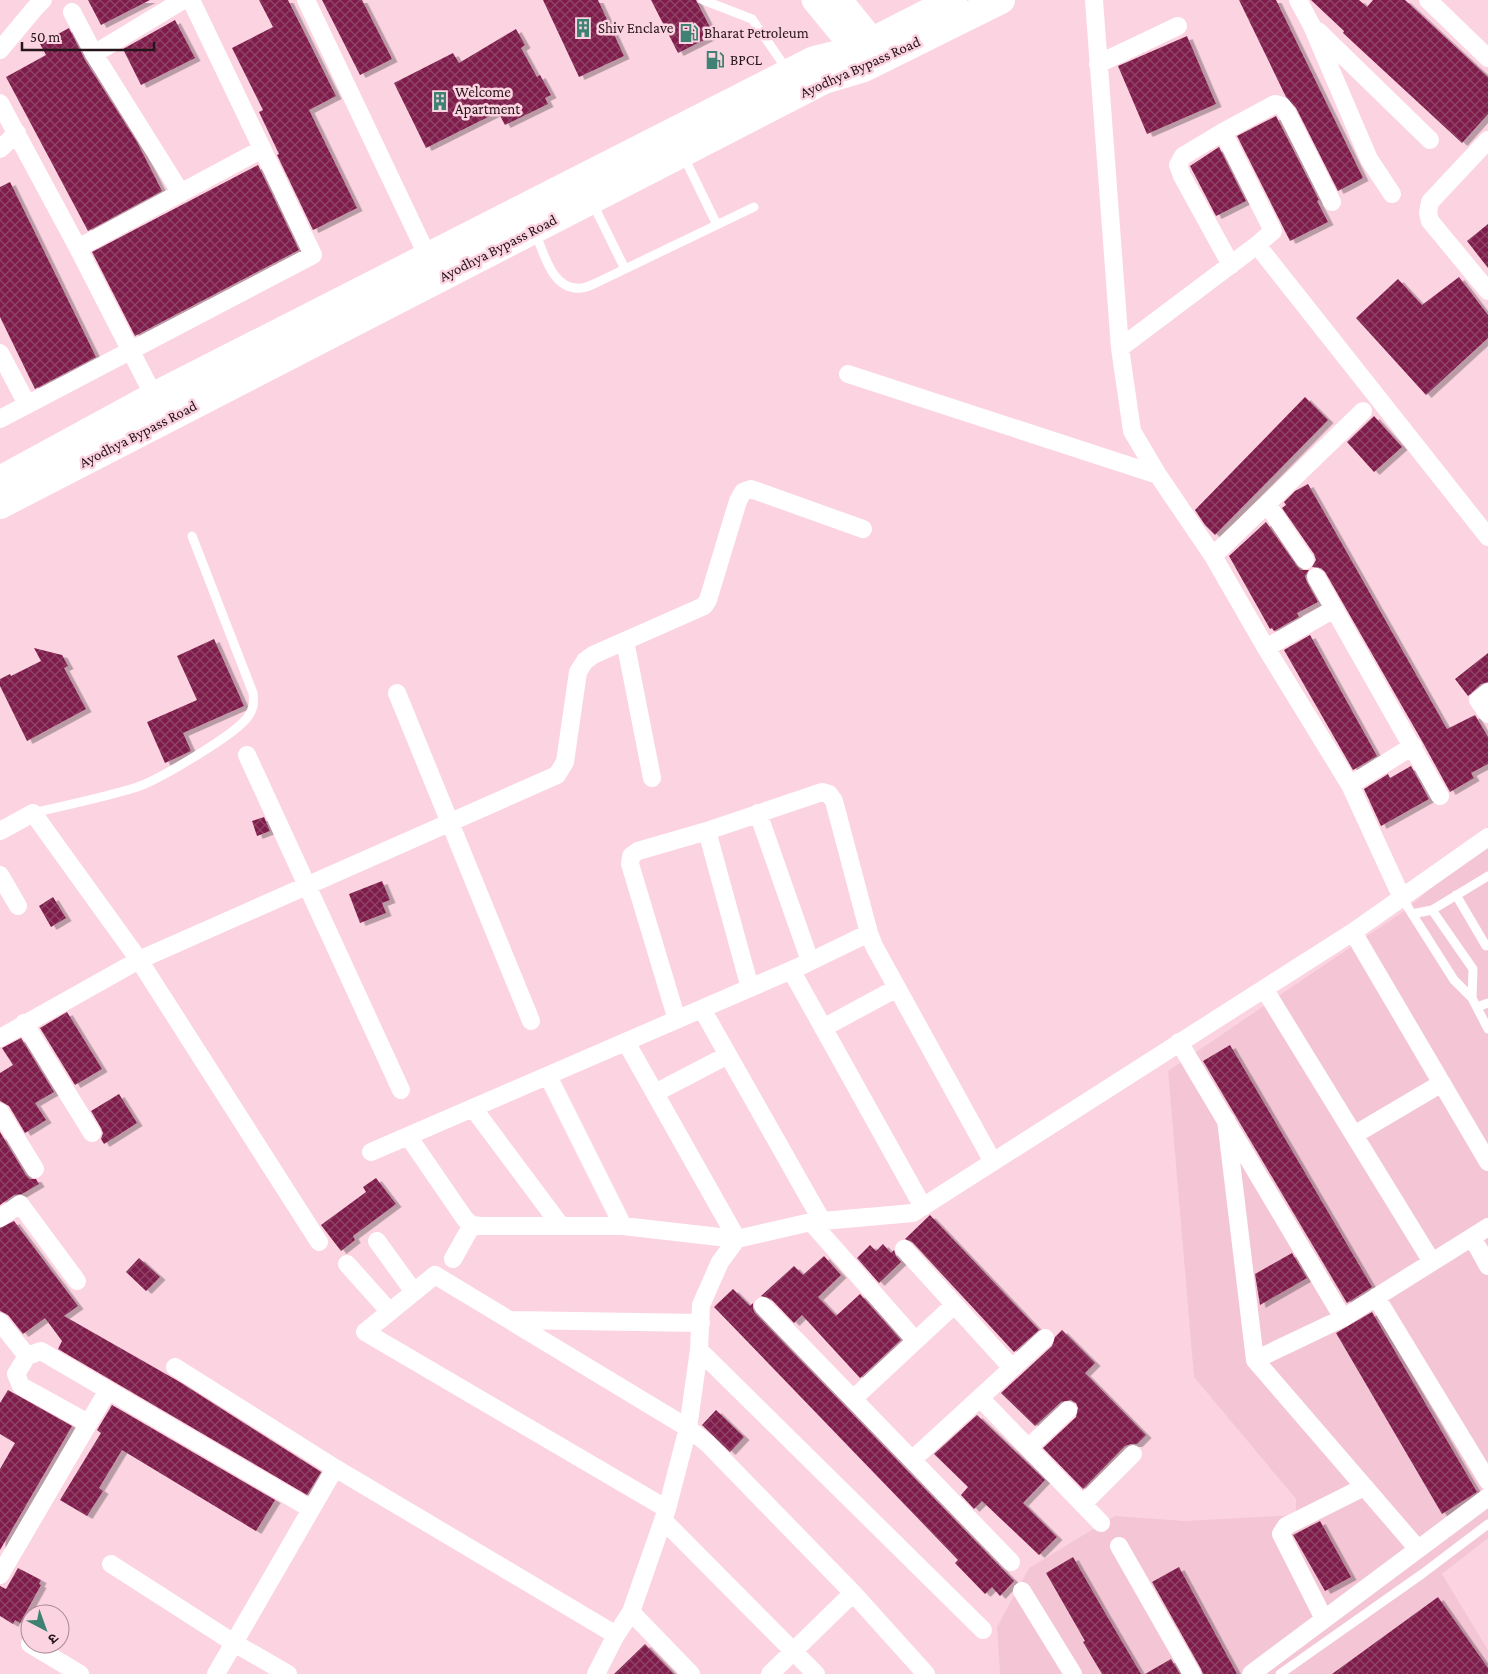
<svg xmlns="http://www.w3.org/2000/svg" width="1488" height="1674" viewBox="0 0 1488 1674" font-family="'Crimson Pro','Noto Sans Devanagari',serif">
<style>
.built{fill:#f4c6d5}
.building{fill:url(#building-cross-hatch);filter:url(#shadow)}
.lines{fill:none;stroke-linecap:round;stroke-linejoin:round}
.lane{stroke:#fff;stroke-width:9}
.street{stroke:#fff;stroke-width:18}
.secondary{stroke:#fff;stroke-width:25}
.primary{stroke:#fff;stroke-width:28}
.labels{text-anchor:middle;stroke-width:5;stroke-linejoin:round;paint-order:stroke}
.poi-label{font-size:15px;fill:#25141a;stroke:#fcd4e1;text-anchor:start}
.street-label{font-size:15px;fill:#25141a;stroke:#fcd4e1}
</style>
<defs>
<pattern id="building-cross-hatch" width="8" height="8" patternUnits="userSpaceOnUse" patternTransform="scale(1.25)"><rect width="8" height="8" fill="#7f1e4c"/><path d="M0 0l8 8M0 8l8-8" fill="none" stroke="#8f4468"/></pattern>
<filter id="shadow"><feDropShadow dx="5.5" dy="3" stdDeviation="0" flood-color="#0004"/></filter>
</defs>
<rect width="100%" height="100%" fill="#fcd4e1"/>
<!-- built -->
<path class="built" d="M1488,840V1538L1442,1574L1488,1650V1674H1000L997,1627L1029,1568L1115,1516L1185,1521L1296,1515V1499L1194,1377L1168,1071L1404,911Z"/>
<!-- building -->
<path class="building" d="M88,0H150L101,25Z
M259,0H288L336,96L309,110L357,208L313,230L277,155L279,154L259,112L263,110L232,48L273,27Z
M322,0H362L392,59L360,75Z
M543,0H598L624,56L579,77Z
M651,0H696L714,35L678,53Z
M1239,0H1276L1363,178L1338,191L1296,108L1286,97Z
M1311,0H1359L1367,7L1373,0H1405L1488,77V114L1462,143L1343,33L1344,31Z
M175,20L195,58L141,85L123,49Z
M69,28L85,60L137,142L162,191L88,231L6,77L46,55L40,44Z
M516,29L525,45L521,48L537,77L540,75L551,95L545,98L548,104L505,125L498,112L426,148L394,83L453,53L459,63Z
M1187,36L1216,104L1147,134L1118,66Z
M1276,116L1319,200L1317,201L1328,222L1290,241L1237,136Z
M1219,147L1246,201L1216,216L1190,166Z
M258,165L299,250L135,336L92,252Z
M10,182L96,357L35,389L0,317V187Z
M1488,224V268L1467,241Z
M1459,277L1488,315V338L1426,395L1356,318L1398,279L1422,305Z
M1305,397L1328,420L1215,535L1205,525L1195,510Z
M1374,416L1402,447L1374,472L1347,442Z
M1308,484L1447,729L1475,715L1488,737V764L1471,773L1474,778L1450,792L1422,741L1325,572L1321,568L1312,567L1316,560L1314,554L1282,508L1286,505L1284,502L1295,491Z
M1266,522L1297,566L1301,570H1309L1305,576L1307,582L1318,602L1297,613L1299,617L1274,631L1272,628L1270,629L1229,556Z
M1310,635L1377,756L1353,770L1284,650Z
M214,639L244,706L183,733L191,751L165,763L147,722L197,700L177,656Z
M34,648L62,655L68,666L64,668L86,709L27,741L0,686V679L10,674L11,676L41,661Z
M1488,653V682L1481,684L1468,696L1455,679Z
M1411,766L1429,799L1381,826L1364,789L1388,774L1390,778Z
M264,817L270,831L257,836L252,821Z
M382,881L390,900L382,903L386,913L360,923L349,894Z
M53,897L66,918L51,927L39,906Z
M67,1012L102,1069L75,1085L40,1028Z
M21,1038L54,1092L35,1103L46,1120L25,1133L9,1106L0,1101V1073L13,1065L2,1048Z
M1230,1045L1372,1287L1347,1303L1203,1061Z
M119,1094L137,1123L104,1144L101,1139L103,1133L101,1128L91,1111Z
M0,1132L26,1175L30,1179H36L39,1184L22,1194L14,1195L0,1205Z
M376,1178L396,1204L353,1236L355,1240L341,1251L321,1225L366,1192L363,1187Z
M930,1215L1039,1330L1014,1352L912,1242L905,1239Z
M14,1221L78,1306L64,1316L178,1381L321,1472L307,1495L58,1349L62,1341L45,1318L23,1334L8,1315L0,1311V1228Z
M883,1244L891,1253L894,1250L896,1256L901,1262L879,1283L857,1258L870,1245L876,1251Z
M1292,1253L1307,1278L1260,1305L1255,1274Z
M824,1256L841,1275L818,1297L836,1316L860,1294L901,1340L860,1378L802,1315L794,1323L771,1299L761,1296L794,1266L803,1275Z
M139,1258L160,1277L146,1291L126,1272Z
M733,1289L750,1306L753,1303V1309L755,1313L1014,1581L1000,1596L992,1587L985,1594L955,1563L958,1560L714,1307Z
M1372,1312L1477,1492L1442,1514L1336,1333Z
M1062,1330L1095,1363L1085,1373L1146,1435L1137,1444H1131L1125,1446L1083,1489L1043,1448L1076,1417L1078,1408L1076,1403L1071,1400L1061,1402L1035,1426L1001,1393L1052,1346L1055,1337Z
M8,1390L72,1426L0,1550V1469L15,1443L0,1434V1403Z
M112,1405L275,1500L256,1531L122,1450L99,1488L103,1491L87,1516L60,1500L101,1433L97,1430Z
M716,1410L744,1437L730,1452L702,1425Z
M977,1415L1045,1480L1023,1503L1057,1537L1039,1555L982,1501L974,1509L961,1495L968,1487L934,1454Z
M1320,1521L1351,1577L1325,1591L1293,1535Z
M1073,1557L1101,1606L1141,1674H1102L1083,1642L1085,1641L1046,1573Z
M1179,1567L1237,1674H1203L1201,1669L1152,1582Z
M18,1568L41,1580L39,1584L41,1585L20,1623L15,1620L13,1624L0,1616V1586L6,1589Z
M1438,1597L1488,1668V1674H1332Z
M645,1644L674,1674H614Z
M1171,1659L1180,1674H1145Z"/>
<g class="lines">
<!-- lane -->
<path class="lane" d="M703,0L752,19L788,71
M683,155L717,225
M592,202L625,269
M535,232C544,253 552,291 581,288C586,288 591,285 596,283L754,207
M33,813C67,805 101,798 134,788C156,782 234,735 247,718C254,709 254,703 253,693L192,536
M1456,895L1486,946
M1402,898L1454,980L1472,998L1488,1029
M1432,910L1473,969L1472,998
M1412,914L1432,910L1488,876
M1477,1007L1488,1003
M1280,1674L1422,1574L1488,1524"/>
<!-- street -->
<path class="street" d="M306,0L428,257
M1094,0L1120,348L1132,431L1158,475L1213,556L1266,648L1350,785L1402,898
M1298,0L1312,26L1369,159L1392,194
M1428,0L1488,58
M72,12L94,54L181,193
M1318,31L1430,140
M0,50L35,8L43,0
M94,54L183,0
M1098,64L1178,26
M0,103L78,248L158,404
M1223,132L1273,231L1257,245
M1488,140L1430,202L1428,213L1430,221L1488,291
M0,149L17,133
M78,248L262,149
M1231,265L1182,176L1178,165L1183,156L1223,132L1275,104L1282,106L1287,113L1332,202
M1120,348L1257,245L1488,537
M0,353L27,404
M848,374L1158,475
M0,419L313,255L191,0
M1267,504L1305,560
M1213,556L1363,411
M1316,577L1440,796
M625,641L652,778
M1266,648L1334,609
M1488,692L1478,700L1488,714
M397,693L531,1021
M247,755L401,1090
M1350,785L1413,746
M758,813L810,961
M0,831L33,813L139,960L319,1242
M707,831L750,988
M0,875L18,906
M1353,932L1488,1162
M791,970L923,1207
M1265,990L1432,1262
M702,1009L822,1221
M677,1020L630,864L631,856L638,851L707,831L822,792L829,794L834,801L869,933L874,946L993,1162
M24,1023L92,1133
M823,1028L897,988
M0,1038L139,960L557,775L565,762L578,672L585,661L593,655L704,606L708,600L738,501L743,492L751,489L863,529
M626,1042L737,1239
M1179,1042L1343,1318
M548,1076L623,1226
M655,1093L728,1055
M473,1108L561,1226
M0,1112L35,1169
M1226,1120L1255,1360L1418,1549
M1354,1135L1442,1083
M408,1136L465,1219L472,1225L481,1226H623L737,1239
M371,1152L803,965L869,933
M0,1218L20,1204L77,1281
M811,1222L915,1340
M1472,1237L1488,1266
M377,1241L414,1292
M904,1249L1012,1368
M453,1259L472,1225
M347,1264L390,1312
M1376,1297L1488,1481
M763,1306L1011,1562
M511,1320L701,1323
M0,1322L27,1356
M699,1350L983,1630
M1255,1360L1343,1318L1488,1227
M175,1367L335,1468L616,1635
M980,1398L1101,1523
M853,1399L954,1305
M88,1423L21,1386L16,1374L27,1356L41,1351L311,1509
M1029,1447L1068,1410
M912,1460L1045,1338
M1083,1504L1133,1454
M667,1509L365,1332L435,1275L688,1428L708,1444L853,1593L770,1674
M663,1520L816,1674
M1119,1546L1192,1674
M111,1564L234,1643L288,1674
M0,1575L108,1390
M1022,1591L1073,1674
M853,1593L926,1674
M631,1612L691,1674
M1324,1619L1281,1534L1286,1526L1364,1487
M30,1644L80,1674
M216,1674L335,1468
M596,1674L616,1635L631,1612L667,1509L688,1428L699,1350L701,1305L720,1262L737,1239L811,1222L913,1213L1353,932L1488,837
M1251,1674L1488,1497"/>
<!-- secondary -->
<path class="secondary" d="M814,0L855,50L863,66
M840,0L873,41L883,58"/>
<!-- primary -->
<path class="primary" d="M0,480L154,396L814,60L855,50L953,0
M0,505L824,80L864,68L1001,0"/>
</g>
<!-- icons -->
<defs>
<g id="building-bare" transform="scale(1.5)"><path d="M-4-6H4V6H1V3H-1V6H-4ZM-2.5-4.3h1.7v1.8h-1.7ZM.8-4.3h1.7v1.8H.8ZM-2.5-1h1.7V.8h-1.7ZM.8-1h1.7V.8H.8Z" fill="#3f8172" stroke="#fcd4e1" stroke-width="2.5" paint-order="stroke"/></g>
<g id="fuel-bare" transform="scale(1.5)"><path d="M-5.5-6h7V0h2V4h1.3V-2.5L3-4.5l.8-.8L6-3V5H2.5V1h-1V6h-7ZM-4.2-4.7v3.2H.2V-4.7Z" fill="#3f8172" stroke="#fcd4e1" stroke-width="2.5" paint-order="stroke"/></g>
</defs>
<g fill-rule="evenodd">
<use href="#building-bare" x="583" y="28"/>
<use href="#fuel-bare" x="689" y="33"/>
<use href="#fuel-bare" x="715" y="60"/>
<use href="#building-bare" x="440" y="101"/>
</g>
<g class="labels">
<!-- poi labels -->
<g class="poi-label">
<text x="598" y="33">Shiv Enclave</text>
<text x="704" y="38">Bharat Petroleum</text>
<text x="730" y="65">BPCL</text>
<text x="455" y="97">Welcome<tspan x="455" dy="17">Apartment</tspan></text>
</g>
<!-- street labels -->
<g class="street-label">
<text transform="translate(860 67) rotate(-24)" y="5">Ayodhya Bypass Road</text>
<text transform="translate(498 248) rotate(-27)" y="5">Ayodhya Bypass Road</text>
<text transform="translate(138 434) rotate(-27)" y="5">Ayodhya Bypass Road</text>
</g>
</g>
<!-- north arrow -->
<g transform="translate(45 1629) rotate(139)"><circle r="24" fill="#fcd4e1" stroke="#a68791"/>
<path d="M0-4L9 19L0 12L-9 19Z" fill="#3f8172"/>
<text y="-8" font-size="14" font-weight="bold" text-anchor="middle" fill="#25141a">उ</text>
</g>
<!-- scale -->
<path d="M22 42v8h132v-8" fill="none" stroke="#25141a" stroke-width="2.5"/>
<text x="30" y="42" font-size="15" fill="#25141a" stroke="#fcd4e1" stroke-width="4" paint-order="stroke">50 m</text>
</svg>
